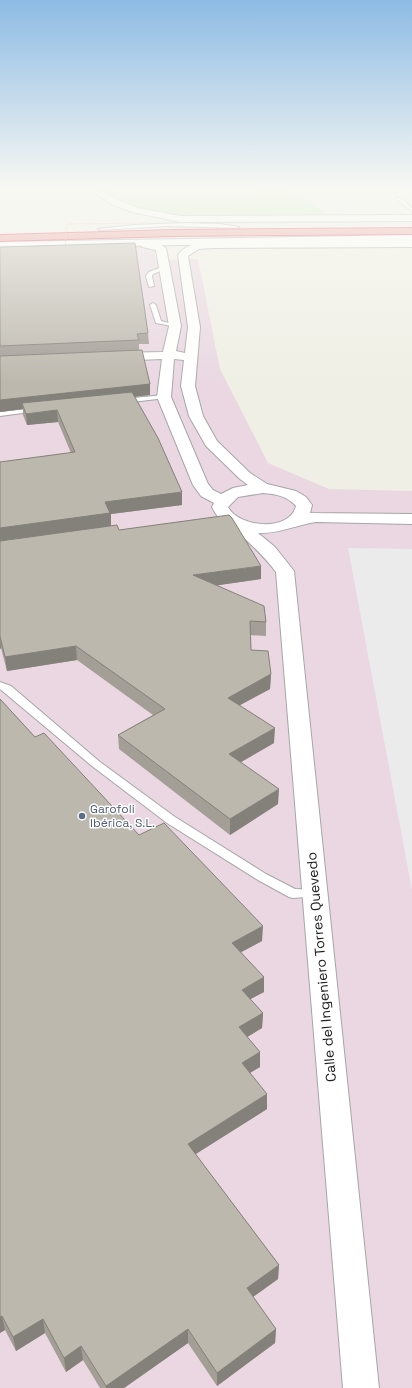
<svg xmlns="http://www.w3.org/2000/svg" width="412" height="1388" viewBox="0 0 412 1388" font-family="'Space Grotesk',sans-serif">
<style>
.industrial{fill:#ead7e2}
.grass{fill:#bcebaa}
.parking{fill:#ebebeb}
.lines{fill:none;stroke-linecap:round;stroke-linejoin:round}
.service-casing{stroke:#a6a6a6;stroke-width:2}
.minor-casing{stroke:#a6a6a6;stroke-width:2}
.tertiary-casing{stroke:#a6a6a6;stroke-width:2}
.motorway-casing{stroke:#e0213a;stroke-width:2}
.service{fill:#fff;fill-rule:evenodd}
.minor{fill:#fff;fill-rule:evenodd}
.tertiary{fill:#fff;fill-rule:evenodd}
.motorway{fill:#e98e8c;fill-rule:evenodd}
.path-bridge{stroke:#fd986a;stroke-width:1;stroke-dasharray:1 1;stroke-linecap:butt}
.wall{fill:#a39e96}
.shaded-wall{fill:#84817a}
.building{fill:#bdb8ae;stroke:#84817a}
.service-dot{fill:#5c6f8a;stroke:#fff;stroke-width:1.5}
.labels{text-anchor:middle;stroke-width:3;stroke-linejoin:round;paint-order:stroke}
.service-label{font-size:12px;fill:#4e5e75;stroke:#fff;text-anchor:start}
.near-street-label{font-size:14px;fill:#1f1f1f;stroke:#fff}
</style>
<rect width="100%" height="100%" fill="#f0efe5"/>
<!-- industrial -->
<path class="industrial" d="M154,247L156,260L198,259L220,369L268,463L329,489L412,491V1388H0V252Z"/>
<!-- grass -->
<path class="grass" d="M102,190H288L328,214L175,216L153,212Z"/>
<!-- parking -->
<path class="parking" d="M288,190H412V193L346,198L365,212L328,214Z
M348,548L412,549V890Z"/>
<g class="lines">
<!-- service casing -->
<g class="service-casing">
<path id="service" d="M397,198H401L412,208V211L397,200Z
M185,223L220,224L239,227L237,228L168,226L100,230L98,229L134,225Z
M162,267L167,268L153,274L152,276L154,286L149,287L146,276L149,272Z
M153,303L156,305L161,321L177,325V327L156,323L150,305Z
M164,395L167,397L166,398L123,403L120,401L123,399Z
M36,408L39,410L38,411L0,416V412Z
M0,682L11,686L100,762L175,817L266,874L295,889L318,890L320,893L318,896L293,898L289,897L258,880L167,823L92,766L0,689Z"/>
</g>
<!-- minor casing -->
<g class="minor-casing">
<path id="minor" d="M91,190H101L118,200L139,208L180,216L412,215V221L180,222L132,212L111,204Z
M223,241H412V247L213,248L199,249L188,256L200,327L195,386L203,416L217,441L250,473L267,484L296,491L306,497L312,505L310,513L412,514V524L316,522C296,525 279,534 258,533L275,547L294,571L379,1388H343L276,572C264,556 251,544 236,531C224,521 220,523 212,507L214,503L201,496L193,485L157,397L162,359L116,361L110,357L116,353L163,352L169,326L156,250L142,247L141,245L142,243L161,245L166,248L181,326L176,351L185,353L188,327L178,255C188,241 207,242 223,241ZM174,359L184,360L181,386L189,416L206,446L240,479L248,485L233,488L221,494L213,490L208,484L171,397ZM263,493C276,494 287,496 296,506C290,532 239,528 228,507L238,497Z"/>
</g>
<!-- tertiary casing -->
<g class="tertiary-casing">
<path id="tertiary" d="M412,235V241L0,248V242Z"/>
</g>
<!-- motorway casing -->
<g class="motorway-casing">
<path id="motorway" d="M412,228V234L173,236L0,241V235L173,230Z"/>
</g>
<!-- service -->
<use href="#service" class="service"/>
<!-- minor -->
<use href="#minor" class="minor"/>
<!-- tertiary -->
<use href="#tertiary" class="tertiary"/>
<!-- motorway -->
<use href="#motorway" class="motorway"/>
<!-- path-bridge -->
<path class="path-bridge" d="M134,247H142
M65,248L67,224L146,223"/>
</g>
<!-- wall -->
<path class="wall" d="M0,247L148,333L149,344H139V351L150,384V395L134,397L182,505L111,514V526L119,530L261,579L216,585L266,622V636L250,635L251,650L271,674L270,689L240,705L274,743L241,762L278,804L230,835L119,749L118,735L153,715L77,660L7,671L1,648L0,649V462L71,453L58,422L27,425L23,415V409L0,412Z
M0,699L35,737L139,835L262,941L241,952L264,992L250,999L263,1013L262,1028L247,1037L260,1052V1067L250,1073L267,1109L195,1154L279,1265L278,1279L253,1297L276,1329L275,1343L217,1386L188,1343L124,1388H100L83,1360L66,1372L45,1333L16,1351L5,1330L0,1333Z"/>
<!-- shaded-wall -->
<path class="shaded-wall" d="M150,384V395L24,409L22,403L23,409L0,412V400Z
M57,410L58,422L27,425L26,414Z
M182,492V505L111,514V526L0,541V528L105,502Z
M261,566V579L193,589V575Z
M0,638L1,648L0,649Z
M76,646L77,660L7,671L5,657Z
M271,674L270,689L227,712L228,698Z
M275,728L274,743L229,769V754Z
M279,789L278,804L230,835V819Z
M263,926L262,941L232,957V943Z
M264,977V992L241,1004L242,990Z
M263,1013L262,1028L239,1042V1027Z
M260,1052V1067L241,1078L242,1063Z
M267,1094V1109L188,1159V1144Z
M279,1265L278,1279L246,1302L247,1288Z
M2,1316L5,1330L0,1333V1317Z
M43,1319L45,1333L16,1351L13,1337Z
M188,1329V1343L124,1388H106V1386Z
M276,1329L275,1343L217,1386V1373Z
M81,1346L83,1360L66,1372L64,1358Z"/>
<!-- building -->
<path class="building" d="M135,243L148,333L137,334L139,340L0,346V247Z
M142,350L150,384L0,400V356Z
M132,392L158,438L182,492L105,502L110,513L0,528V462L75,452L57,410L26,414L22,403Z
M229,515L232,518L261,566L193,575L264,606L266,622L250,621L251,650L268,651L271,674L228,698L275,728L229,754L279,789L230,819L118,735L165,709L76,646L5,657L0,636V541L117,525L119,530Z
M0,699L35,737L44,733L139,835L164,823L263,926L232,943L264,977L242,990L263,1013L239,1027L260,1052L242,1063L267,1094L188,1144L279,1265L247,1288L276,1329L217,1373L188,1329L106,1386L81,1346L64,1358L43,1319L13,1337L2,1316L0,1317Z"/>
<!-- sky -->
<linearGradient id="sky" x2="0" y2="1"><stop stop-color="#8dbbe4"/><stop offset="0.49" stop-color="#f8f8f3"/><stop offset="1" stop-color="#f8f8f3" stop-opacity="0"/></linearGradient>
<rect width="412" height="384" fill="url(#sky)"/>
<!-- markers -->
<circle class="service-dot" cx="82" cy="816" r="4"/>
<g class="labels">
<!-- service labels -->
<g class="service-label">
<text x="90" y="813">Garofoli<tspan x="90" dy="14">Ibérica, S.L.</tspan></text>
</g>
<!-- near-street labels -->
<g class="near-street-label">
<text transform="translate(321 967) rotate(-95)" y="5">Calle del Ingeniero Torres Quevedo</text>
</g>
</g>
</svg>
